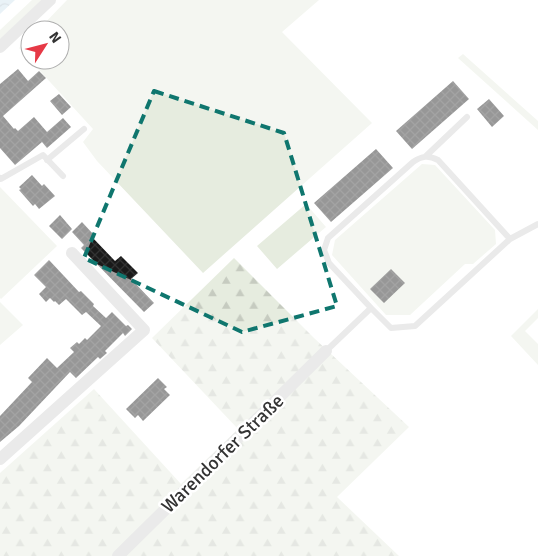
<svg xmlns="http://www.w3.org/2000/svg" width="538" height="556" viewBox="0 0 538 556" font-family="Signika,sans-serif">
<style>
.green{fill:#e6ecdf}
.forest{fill:url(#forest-firs)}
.water{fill:url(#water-waves)}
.building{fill:url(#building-cross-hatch)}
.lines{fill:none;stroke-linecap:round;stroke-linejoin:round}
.service{stroke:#d0d0d0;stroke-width:6}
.minor{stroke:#d0d0d0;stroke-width:12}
.marked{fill:none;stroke:#0f766e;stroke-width:4;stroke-dasharray:10 6;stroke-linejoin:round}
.labels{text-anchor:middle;stroke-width:5;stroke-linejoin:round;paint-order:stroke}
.street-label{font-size:19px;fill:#333;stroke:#fff}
</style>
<defs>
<pattern id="forest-firs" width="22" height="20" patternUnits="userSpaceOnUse" patternTransform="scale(1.25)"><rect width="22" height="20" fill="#e6ecdf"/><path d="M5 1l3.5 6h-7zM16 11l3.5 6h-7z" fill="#c6cbc0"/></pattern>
<pattern id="water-waves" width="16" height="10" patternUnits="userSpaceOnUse" patternTransform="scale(1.25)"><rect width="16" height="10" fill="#cfe2ee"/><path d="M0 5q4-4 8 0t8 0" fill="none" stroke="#b2c2cd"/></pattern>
<pattern id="building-cross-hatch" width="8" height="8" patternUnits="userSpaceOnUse" patternTransform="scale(1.25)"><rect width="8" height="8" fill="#1a1a1a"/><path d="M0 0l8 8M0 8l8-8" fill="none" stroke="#333"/></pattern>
</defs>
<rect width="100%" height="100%" fill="#fff"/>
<!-- green -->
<path class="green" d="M32,0H42L0,39V30Z
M67,0H319L282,32L372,123L203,273L97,161L83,142L93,129L19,48L30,38V60H60V30H38Z
M463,54L538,121V130L458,58Z
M422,164L435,165L495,230L496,244L473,264H465L410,315H386L332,255L335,240Z
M0,187L57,246L1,299L0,298Z
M306,204L326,227L277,269L257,246Z
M0,302L23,325L0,345Z
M538,309V318L525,331L538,344V365L511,336Z"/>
<!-- forest -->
<path class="forest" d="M234,258L314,338L409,427L337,497L399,556H0V473L94,389L181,484L238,429L152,338Z"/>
<!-- water -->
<path class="water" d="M0,0H15L0,14Z"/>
<!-- building -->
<path class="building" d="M18,69L28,81L39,71L46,78L3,116L14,129L15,128L18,131L34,117L47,132L63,118L71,127L47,148L42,142L15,165L0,148V84Z
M453,81L469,99L412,149L396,131Z
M59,94L71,107L62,115L50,101Z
M489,99L504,116L492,127L477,109Z
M376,149L393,168L331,222L314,203Z
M32,175L42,186L44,184L55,196L39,209L35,204L33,206L19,190L21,189L19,187Z
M60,215L72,229L62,239L49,226Z
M82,222L94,235L92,237L115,261L121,256L138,273L131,279L154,303L144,312L81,248L84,245L72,232Z
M49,260L79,292L81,291L94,304L93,306L106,318L112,312L126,326L128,325L132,329L125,336L123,333L105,351L107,353L100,359L98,357L76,378L70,372L19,426L0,442V416L32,382L28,378L47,358L57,368L74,352L70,348L77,342L79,344L85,338L87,340L101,326L86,312L82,315L66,299L59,305L55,301L54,302L50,298L46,302L39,294L46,287L34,275Z
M391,269L405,283L384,303L370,289Z
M158,378L167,387L164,389L170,395L143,421L138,415L135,418L126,409Z"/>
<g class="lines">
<!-- service -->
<path class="service" d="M426,156L467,117
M47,160L84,129
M0,178L1,179L43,155L63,176
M510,239L538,224
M326,351L371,308L391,328L415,326L510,239L438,160C428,155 422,156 413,162L328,238L324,250L329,263L371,308"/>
<!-- minor -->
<path class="minor" d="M0,47L50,0
M0,459L144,330L72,253
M118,556L326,351"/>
</g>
<!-- marked area -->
<path d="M0 0H538V556H0ZM154,91L284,133L337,306L242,332L84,258Z" fill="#fff" fill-opacity=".55" fill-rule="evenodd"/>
<path class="marked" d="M154,91L284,133L337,306L242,332L84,258Z"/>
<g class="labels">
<!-- street labels -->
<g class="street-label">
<text transform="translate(222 453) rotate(-44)" y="7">Warendorfer Straße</text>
</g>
</g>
<!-- north arrow -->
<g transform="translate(45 45) rotate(54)"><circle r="24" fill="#ffffff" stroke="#adadad"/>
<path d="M0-4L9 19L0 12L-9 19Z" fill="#e63946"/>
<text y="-8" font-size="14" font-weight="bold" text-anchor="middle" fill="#333333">N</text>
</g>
</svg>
